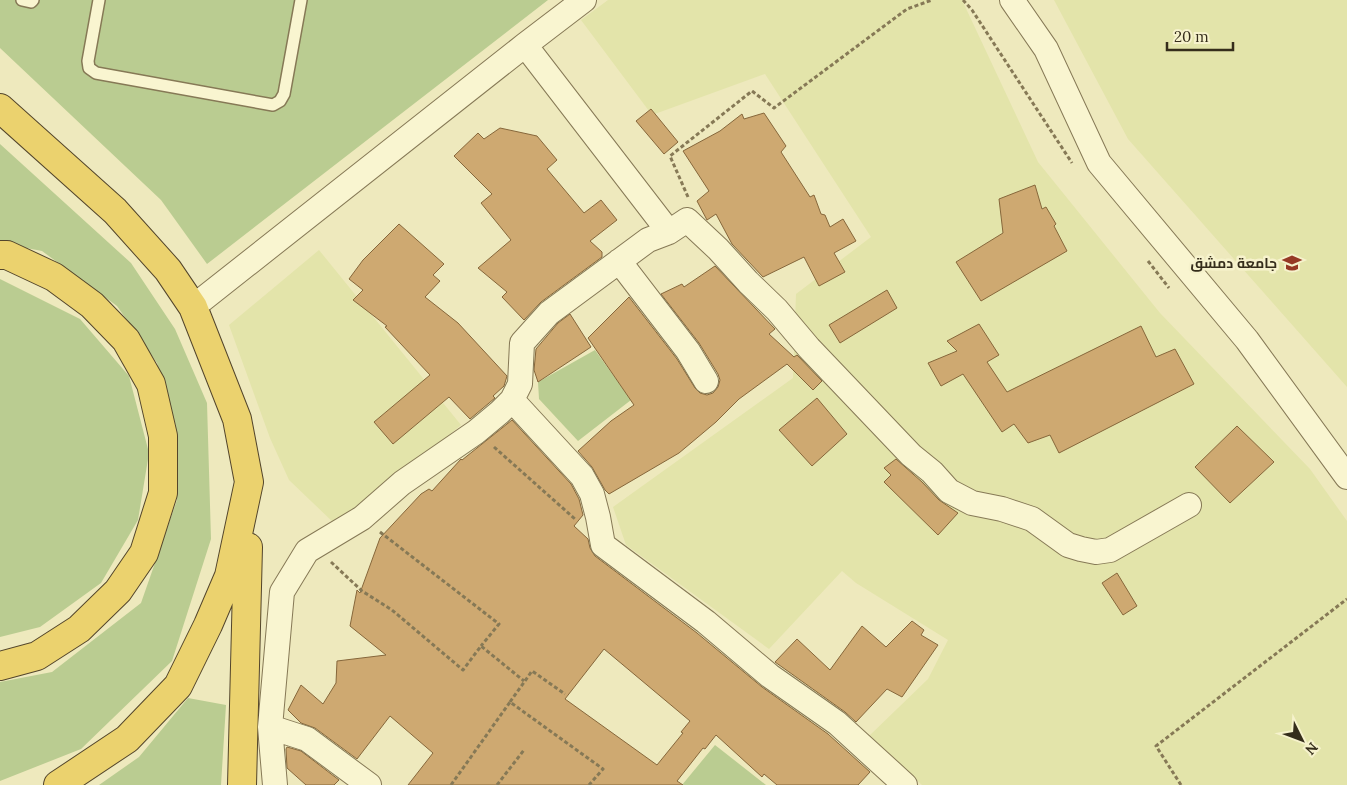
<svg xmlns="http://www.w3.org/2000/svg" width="1347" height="785" viewBox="0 0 1347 785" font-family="Lora,Cairo,serif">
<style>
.farmland{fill:#e3e4aa}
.green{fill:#bacc91}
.building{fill:#cea971;stroke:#86673b;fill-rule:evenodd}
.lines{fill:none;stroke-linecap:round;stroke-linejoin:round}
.service-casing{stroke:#867956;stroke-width:14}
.minor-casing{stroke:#867956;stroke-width:26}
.trunk-casing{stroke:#53452b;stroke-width:30}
.path{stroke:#867956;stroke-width:3;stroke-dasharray:4 2.5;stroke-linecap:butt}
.service{stroke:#f9f5d0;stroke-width:11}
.minor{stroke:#f9f5d0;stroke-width:24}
.trunk{stroke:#ebd26e;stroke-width:28}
.labels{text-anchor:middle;stroke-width:5;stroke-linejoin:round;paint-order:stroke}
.poi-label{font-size:14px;font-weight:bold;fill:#352d1b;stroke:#f6f2cc;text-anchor:end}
</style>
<rect width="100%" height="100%" fill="#eee9bd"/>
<!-- farmland -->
<path class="farmland" d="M608,0H962L1038,162L1160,313L1310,469L1347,521V785H922L868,737L928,679L948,640L856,583L842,571L769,649L626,545L613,507L793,378L796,294L871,237L765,74L652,115L581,20Z
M1054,0H1347V387L1128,139Z
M319,250L461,425L353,515L335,524L289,480L270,438L229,325Z"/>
<!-- green -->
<path class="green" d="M0,0H548L207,264L161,200L0,48Z
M0,144L131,263L175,329L207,403L211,539L172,661L81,749L0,781V682L52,672L141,603L177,500L176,427L157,363L117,306L42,251L0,243Z
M0,279L80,319L129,376L149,453L138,520L101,583L40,627L0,637Z
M595,350L631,400L578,441L539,399L538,382Z
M188,698L226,705L221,785H99L139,757Z
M715,745L766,785H682Z"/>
<!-- building -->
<path class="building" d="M651,109L678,142L664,154L636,121Z
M764,113L786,146L781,152L810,197L814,195L821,214L825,215L830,227L843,219L856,241L834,253L845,272L819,286L804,257L763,277L732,244L716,214L707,220L697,201L709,191L683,151L720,131L742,114L744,119Z
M500,128L537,136L557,160L547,169L584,213L601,200L617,220L590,241L602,252V257L541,302L524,320L502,297L507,292L478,268L511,240L481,203L492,194L454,156L478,133L484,139Z
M1035,185L1042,209L1046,207L1056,224L1054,226L1067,251L981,301L956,262L1003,233L999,199Z
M399,224L444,264L433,275L440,281L425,297L458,323L507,376L504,386L493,396L495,398L470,419L449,397L393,444L374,422L430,375L385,327L387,326L353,300L363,290L349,279L363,260Z
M715,266L775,329L769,334L794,357L797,355L822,381L813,390L787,364L739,399L716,422L679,453L609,494L605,490L592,467L578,451L611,421L634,405L588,338L629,297L677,359L695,388L700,393L707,395L713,393L718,387L720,380L718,374L699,343L661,294L682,284L684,287Z
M887,290L897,308L840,343L829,325Z
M570,314L591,347L538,382L534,370L536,349L558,323Z
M979,324L999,355L987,362L1007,392L1141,326L1156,357L1175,349L1194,384L1059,453L1050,435L1028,443L1014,424L1002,432L963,374L941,386L928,363L957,351L947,341Z
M817,398L847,434L812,466L779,430Z
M512,420L571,484L579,499L583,515L574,526L588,539L590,548L595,556L697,633L762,687L828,734L870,772L858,785H777L764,774L762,777L716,735L705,749L703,748L677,781L683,785H408L433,753L390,716L357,759L315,728L301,723L288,710L301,685L323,704L336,683L337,661L386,655L350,626L357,590L360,593L380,538L421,494L429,489L432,491L461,459L462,460ZM604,649L690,721L681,732L683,733L657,765L565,699Z
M1237,426L1274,462L1230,503L1195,467Z
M896,459L922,482L939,500L958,513L938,535L884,482L891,475L884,468Z
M1117,573L1137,606L1123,615L1102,583Z
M912,621L924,630L921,635L938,645L902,697L887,689L856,722L845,712L775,662L797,639L830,670L862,626L886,647Z
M287,747L301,751L339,780L334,785H306L287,768L286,749Z"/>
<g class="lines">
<!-- service casing -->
<g class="service-casing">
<path id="service" d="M22,0L31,2L33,0
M99,0L88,61L89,68L96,73L273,105L280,101L284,94L301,0"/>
</g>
<!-- minor casing -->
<g class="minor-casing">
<path id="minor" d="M1012,0L1046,49L1099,163L1247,340L1347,477
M525,45L669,232
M619,261L688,351L706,381
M193,307L525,45L584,0
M512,400L582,476L592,494L598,517L603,545L706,622L770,676L837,723L905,785
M270,727L307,739L369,785
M275,785L270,727L282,592L307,551L362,518L402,483L476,432L500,412L512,400L520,384L522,343L549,313L648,240L669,232L687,220L718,249L748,282L777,310L809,348L911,455L932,472L949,491L972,503L1002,509L1032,519L1068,545L1081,549L1096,552L1110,550L1189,505"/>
</g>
<!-- trunk casing -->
<g class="trunk-casing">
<path id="trunk" d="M0,108L115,211L168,270L193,307L237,419L249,482L229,576L208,625L178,686L127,739L58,785
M0,255H7L54,277L92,305L126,340L151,384L163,436V493L144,553L118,591L79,629L37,656L0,666
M242,785L248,547"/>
</g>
<!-- path -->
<path class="path" d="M963,0L972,10L1072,163
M688,197L670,156L752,91L774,108L907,9L932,0
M1148,261L1169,288
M494,447L575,519
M380,532L499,624L481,646
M331,562L362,591L392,610L463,670L481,646L524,681
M510,702L532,671L565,694
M451,785L510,702L603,769L589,785
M497,785L524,750
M1181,785L1156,746L1347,599"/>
<!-- service -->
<use href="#service" class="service"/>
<!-- minor -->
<use href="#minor" class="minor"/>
<!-- trunk -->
<use href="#trunk" class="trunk"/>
</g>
<!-- icons -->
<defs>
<g id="university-bare" transform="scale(1.5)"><path d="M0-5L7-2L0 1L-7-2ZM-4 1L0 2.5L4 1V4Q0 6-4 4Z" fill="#963925" stroke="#f6f2cc" stroke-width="2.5" paint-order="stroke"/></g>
</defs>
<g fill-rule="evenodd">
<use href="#university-bare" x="1292" y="263"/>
</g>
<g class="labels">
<!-- poi labels -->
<g class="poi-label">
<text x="1277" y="268">جامعة دمشق</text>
</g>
</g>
<!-- north arrow -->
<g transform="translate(1302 740) rotate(132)" stroke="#f6f2cc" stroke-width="4" paint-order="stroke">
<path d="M0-4L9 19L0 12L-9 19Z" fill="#352d1b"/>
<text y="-8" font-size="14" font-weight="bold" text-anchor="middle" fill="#352d1b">N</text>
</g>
<!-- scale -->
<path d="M1167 42v8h66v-8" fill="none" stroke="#352d1b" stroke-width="2.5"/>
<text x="1174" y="42" font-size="15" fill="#352d1b" stroke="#f6f2cc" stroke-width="4" paint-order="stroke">20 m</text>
</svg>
